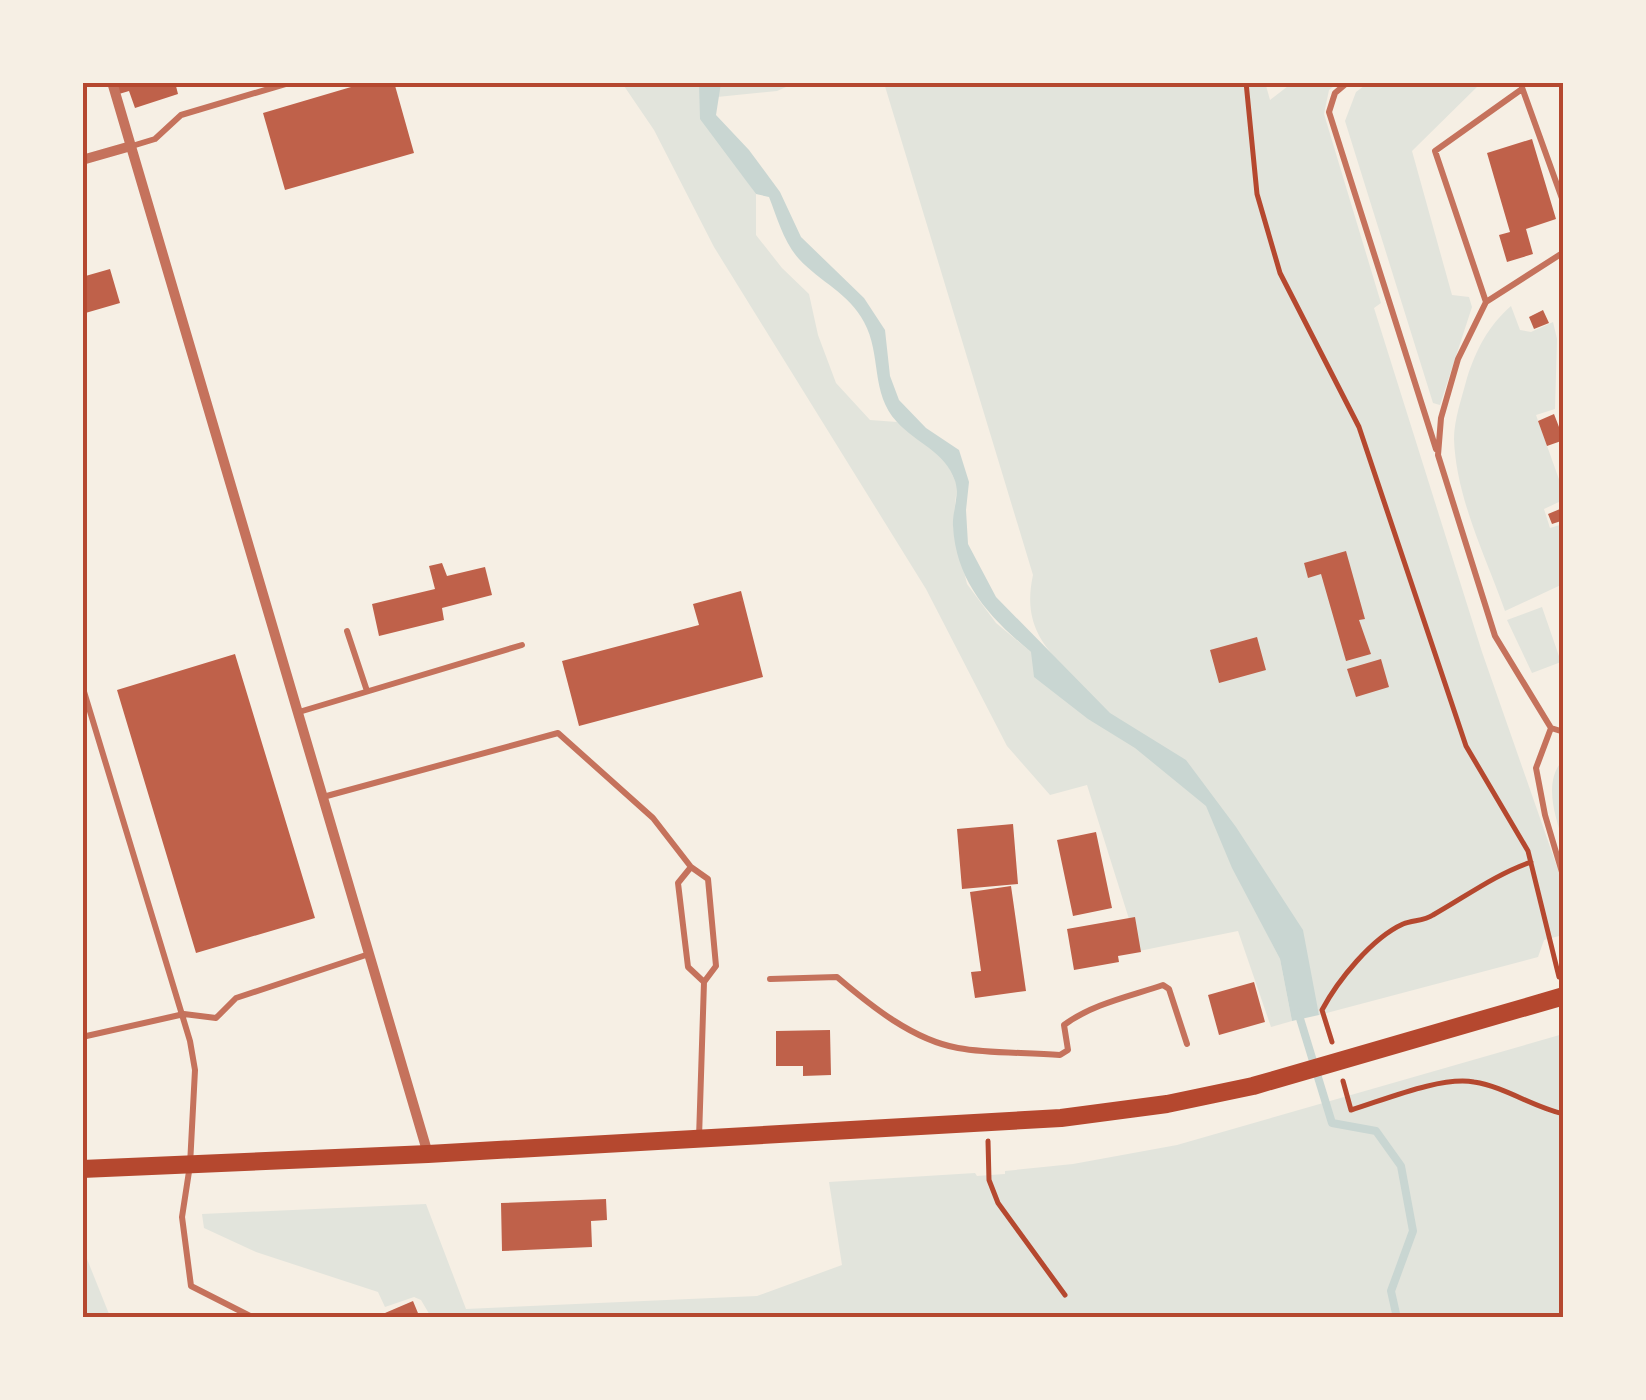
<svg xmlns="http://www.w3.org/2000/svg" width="1646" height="1400" viewBox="0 0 1646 1400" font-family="Arial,sans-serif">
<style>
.green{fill:#e2e4dc}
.water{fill:#c9d6d2}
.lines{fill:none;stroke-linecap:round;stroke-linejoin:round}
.stream{stroke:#c9d6d2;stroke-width:8}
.building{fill:#bf614a}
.path{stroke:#b5482f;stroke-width:5}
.service{stroke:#c5725c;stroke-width:6}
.minor{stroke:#c5725c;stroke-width:10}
.secondary{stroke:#b5482f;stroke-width:18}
.neatline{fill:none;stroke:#b5482f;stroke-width:4}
</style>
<rect width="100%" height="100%" fill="#f6efe4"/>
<!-- green -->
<path class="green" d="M1265,82L1270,100L1292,83H1338L1329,90L1324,114L1381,303L1374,308L1482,652L1563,884V935L1544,940L1538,957L1319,1015L1316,1003L1256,912L1280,959L1292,1021L1271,1027L1238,931L1139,951L1087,785L1050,795L1007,746L926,589L714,247L654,130L622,83H699L731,158L756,194V235L782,268L809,294L818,335L836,383L870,420L897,422L945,459L957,485L953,526L967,584L996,623L1031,652L1060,663C1034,636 1025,612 1033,575L884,83Z
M721,83H795L777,91L717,97Z
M1368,83H1481L1412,151L1452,295L1469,297L1472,307L1440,405L1433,403L1345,121L1356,92Z
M1511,306L1520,330L1531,332L1553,322L1557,339L1555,409L1536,415L1561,485V501L1544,509L1550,528L1563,524V584L1505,611C1486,557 1456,498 1454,439C1454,420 1462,397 1467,378C1476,350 1488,326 1511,306Z
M1542,607L1561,662L1532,673L1507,620Z
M1563,760V841C1555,816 1543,781 1563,760Z
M1563,1034V1317H431L421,1300L414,1297L385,1307L378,1292L256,1252L204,1228L202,1214L426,1204L466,1309L757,1296L842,1265L829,1182L975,1173L977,1176L1005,1174V1171L1073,1164L1177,1145Z
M83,1249L109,1314L83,1317Z"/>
<!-- water -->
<path class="water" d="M699,83H721L716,115L749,150L780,192L801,237L864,298L885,330L890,376L899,400L926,428L959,450L969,482L966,510L968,544L996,597L1110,713L1186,760L1236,827L1303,930L1319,1015L1292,1021L1280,959L1232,868L1206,806L1135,748L1088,719L1034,677L1031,652C990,618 956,582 953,526C952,512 960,495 955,481C945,451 917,444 897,422C870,393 882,355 864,322C849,293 820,282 799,259C784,243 777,217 769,197L756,194L700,119Z"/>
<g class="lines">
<!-- stream -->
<path class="stream" d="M1298,1012L1332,1123L1376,1131L1401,1166L1413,1231L1391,1291L1397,1318"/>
</g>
<!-- building -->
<path class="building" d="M116,82H175L178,94L135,108L129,91L119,94Z
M368,82H394L414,153L285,190L263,113Z
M1532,139L1556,219L1526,229L1533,254L1507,262L1499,235L1510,232L1487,153Z
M110,269L120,303L82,314V277Z
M1543,310L1549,323L1534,329L1529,317Z
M1554,414L1564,440L1547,446L1538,421Z
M1560,509L1564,520L1552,524L1548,514Z
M1346,551L1365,619L1359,620L1371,654L1346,661L1321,574L1308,578L1304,563Z
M442,563L447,576L485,567L492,595L442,608L444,620L379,636L372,604L435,589L429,566Z
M741,591L763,677L579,726L562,661L699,625L693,604Z
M1257,637L1266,670L1219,683L1210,650Z
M235,654L315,918L196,953L117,690Z
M1381,659L1389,687L1356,697L1347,669Z
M1013,824L1018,884L962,889L957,829Z
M1096,832L1112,908L1073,916L1057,840Z
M1011,886L1026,991L975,998L971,972L981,971L970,892Z
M1135,917L1141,952L1118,956L1119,962L1074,970L1067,929Z
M1254,982L1265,1022L1219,1035L1208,995Z
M830,1030L831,1075L803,1076V1066H776V1031Z
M606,1199L607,1220L591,1221L592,1247L502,1251L501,1203Z
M413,1301L420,1318H387L385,1313Z"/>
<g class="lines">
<!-- path -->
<path class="path" d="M1246,82L1257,194L1280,273L1359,427L1466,746L1528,851L1559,977
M1332,1042L1322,1010C1338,980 1372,938 1403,924C1413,920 1424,921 1433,915C1465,897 1496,874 1531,862
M1343,1081L1351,1110C1384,1100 1441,1076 1474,1082C1506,1087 1532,1107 1564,1114
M988,1141L989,1180L998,1203L1065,1295"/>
<!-- service -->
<path class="service" d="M1348,82L1335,93L1329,112L1436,449
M1520,82L1564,204
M1522,89L1435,151L1486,302L1564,252
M132,146L155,139L181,115L292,82
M1486,302L1458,359L1441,418L1438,455L1495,636L1551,728L1564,732
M347,631L367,691
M82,685L190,1041L195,1070L190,1165L182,1217L191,1286L254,1318
M299,712L522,645
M1551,728L1536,768L1545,815L1564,879
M323,797L558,733L653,818L691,867L708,879L716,966L704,982L699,1138
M691,867L678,883L688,967L704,982
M770,979L837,977C871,1006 913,1040 958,1048C991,1054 1027,1052 1060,1055L1068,1050L1064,1025C1092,1004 1131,996 1163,985L1169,989L1187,1044
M82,1037L184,1014L216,1018L236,998L369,954"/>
<!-- minor -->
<path class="minor" d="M112,82L428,1154
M82,160L131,146"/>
<!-- secondary -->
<path class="secondary" d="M82,1169L428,1154L1061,1118L1167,1104L1253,1086L1564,996"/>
</g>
<!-- border -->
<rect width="1646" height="1400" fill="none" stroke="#f6efe4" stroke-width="170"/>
<rect x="85" y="85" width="1476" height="1230" class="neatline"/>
</svg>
